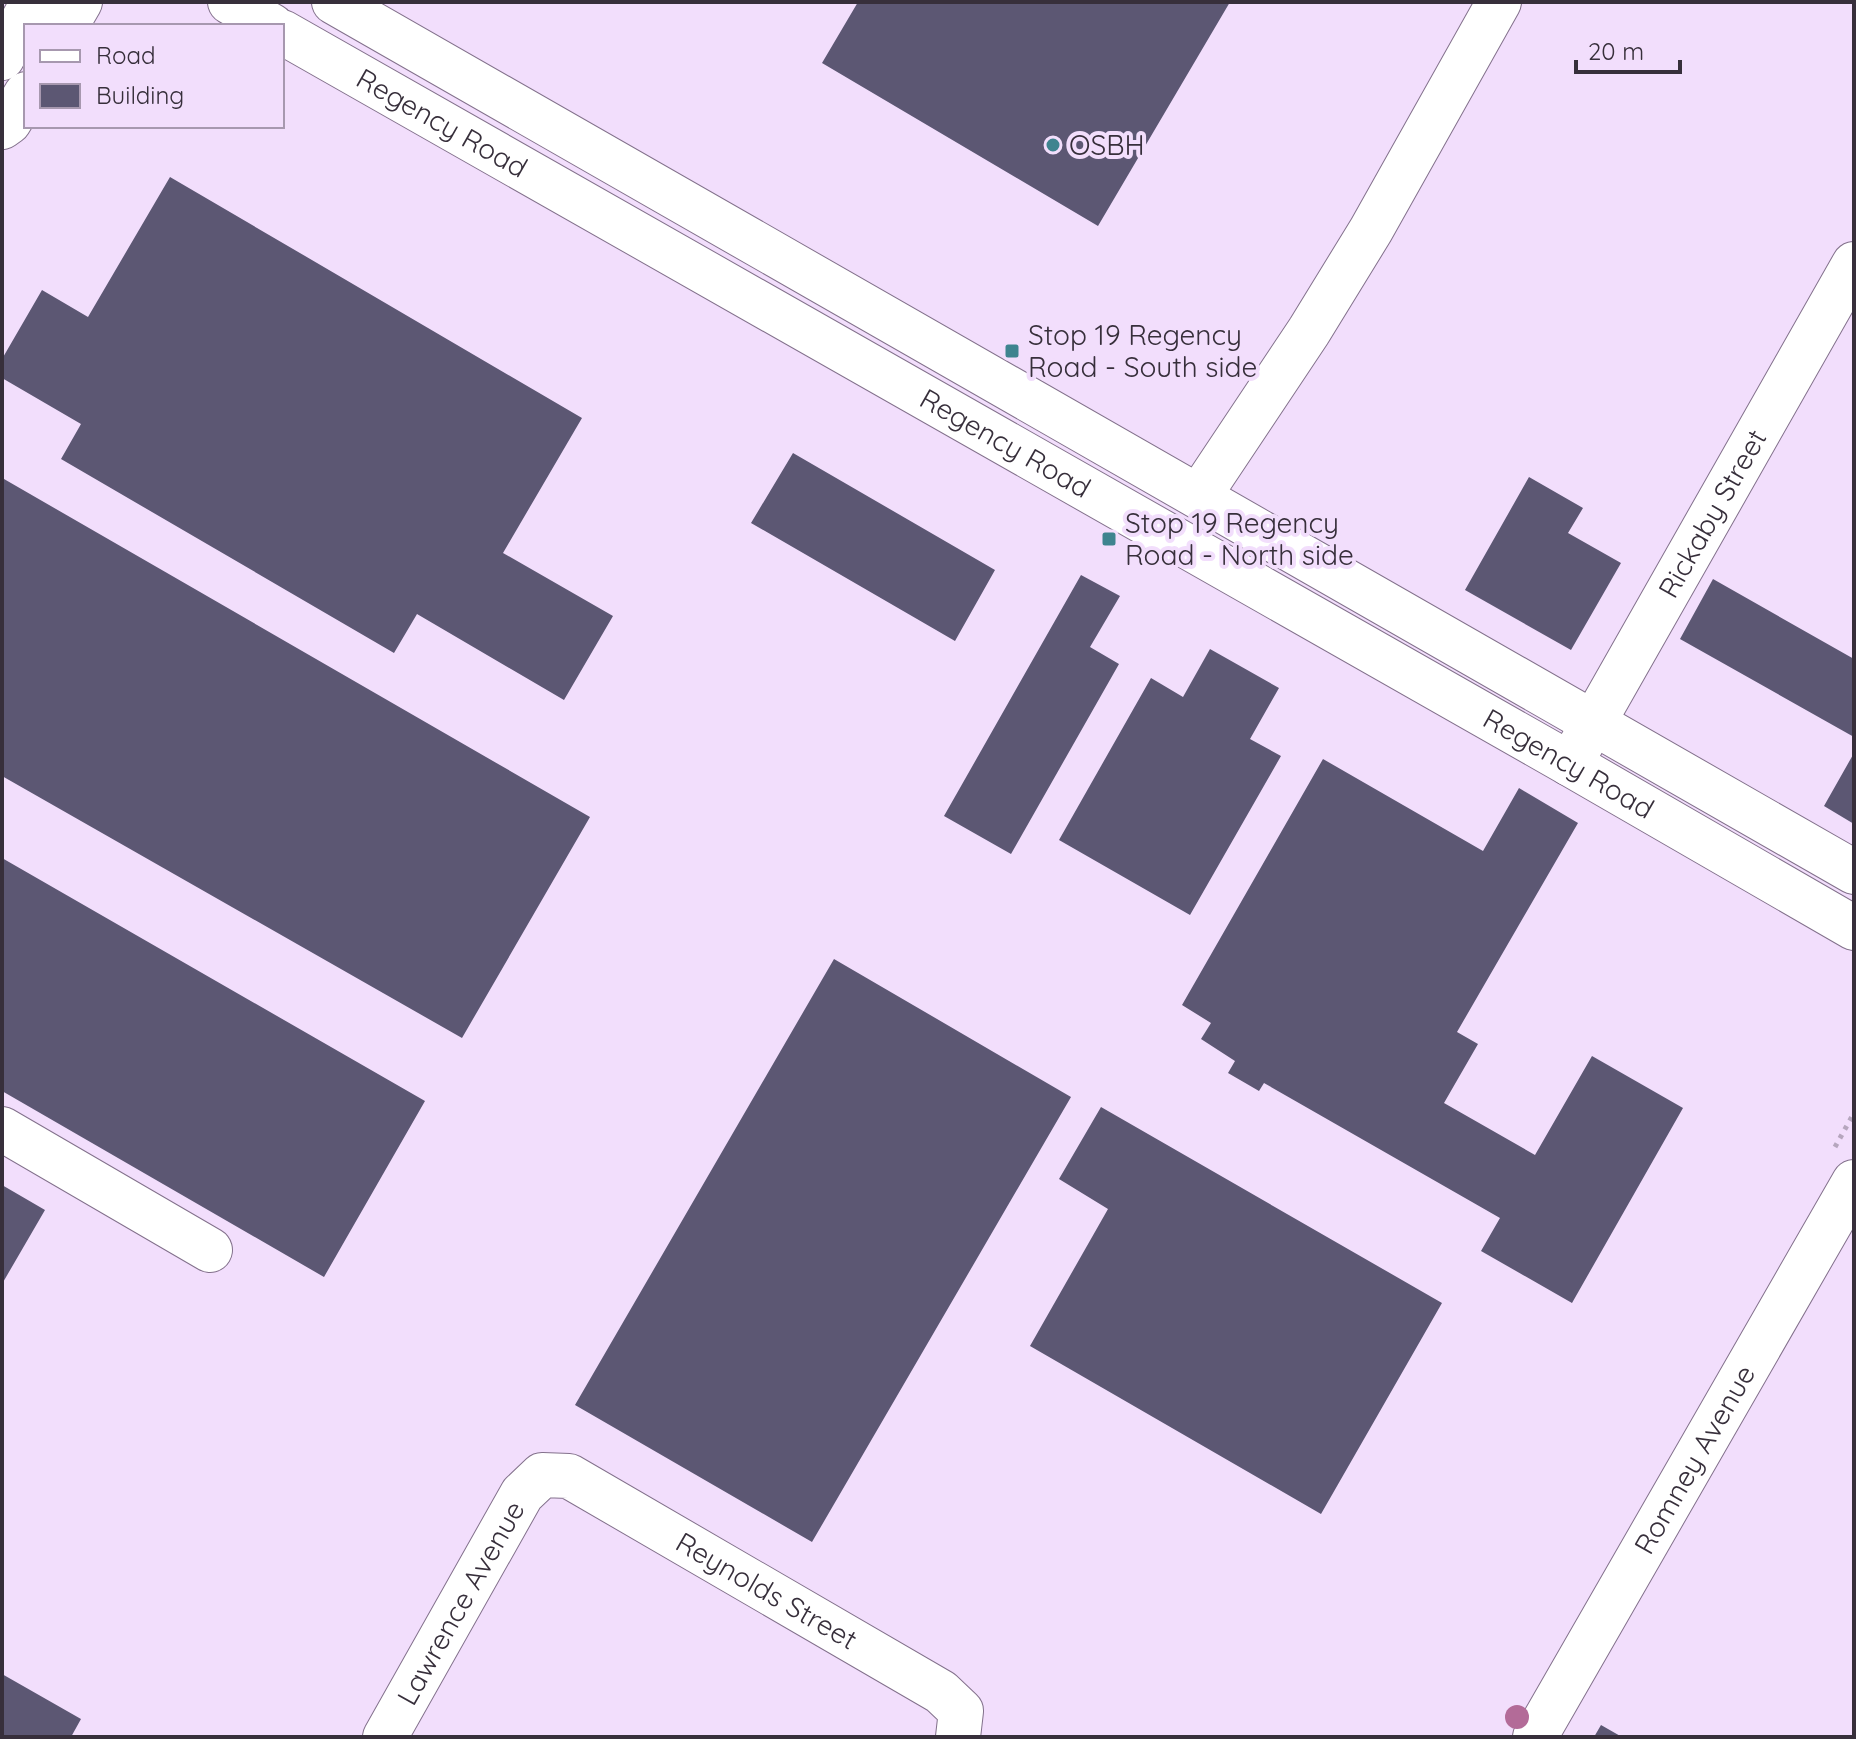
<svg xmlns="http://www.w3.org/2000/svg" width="1856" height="1739" viewBox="0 0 1856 1739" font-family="Quicksand,sans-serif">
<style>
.building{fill:#5c5773}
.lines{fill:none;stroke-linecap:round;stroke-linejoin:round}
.minor-casing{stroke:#83718c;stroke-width:46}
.major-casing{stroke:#83718c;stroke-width:46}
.path{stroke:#b6a6be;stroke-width:5;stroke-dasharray:4 6;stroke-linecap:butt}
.minor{stroke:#fff;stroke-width:44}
.major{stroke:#fff;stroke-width:44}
.tree{fill:#b36b98}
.poi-dot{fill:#3e848f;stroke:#f2defc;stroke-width:3}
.labels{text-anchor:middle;stroke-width:8;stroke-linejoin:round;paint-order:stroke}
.street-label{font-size:28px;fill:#372f3b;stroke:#f2defc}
.poi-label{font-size:28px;fill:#372f3b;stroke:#f2defc;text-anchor:start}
</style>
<rect width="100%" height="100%" fill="#f2defc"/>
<!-- building -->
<path class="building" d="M858,2H1230L1098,226L822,63Z
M170,177L582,418L503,553L613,616L564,700L417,614L394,653L61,459L81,424L2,378V359L42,290L88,317Z
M793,453L995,570L955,641L751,523Z
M1529,477L1583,508L1568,533L1621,563L1571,650L1465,590Z
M4,479L590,817L462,1038L2,776Z
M1081,575L1120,596L1090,647L1119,664L1011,854L944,816Z
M1713,579L1854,659V737L1680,639Z
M1210,649L1279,688L1250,739L1281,756L1190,915L1059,840L1151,678L1183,697Z
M1854,753V824L1824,806Z
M1323,759L1483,851L1519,788L1578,823L1457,1032L1478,1044L1444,1103L1535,1155L1592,1056L1683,1108L1572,1303L1481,1251L1500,1218L1264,1083L1259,1091L1228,1073L1235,1061L1201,1039L1211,1023L1182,1005Z
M2,858L425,1101L324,1277L2,1091Z
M834,959L1071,1097L812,1542L575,1405Z
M1101,1107L1442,1303L1321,1514L1030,1346L1108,1209L1059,1179Z
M2,1185L45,1210L2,1284Z
M2,1674L81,1719L71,1737H2Z
M1601,1725L1622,1737H1594Z"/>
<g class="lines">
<!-- minor casing -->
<g class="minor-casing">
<g id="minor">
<path d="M66,26L80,2"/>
<path d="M2,58L33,2"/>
<path d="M2,127L9,122L26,94"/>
<path d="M1199,496L1309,331L1371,230L1499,2"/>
<path id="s1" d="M1570,764L1854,264"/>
<path d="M2,1129L210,1250"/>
<path id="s2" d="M385,1737L522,1494L542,1475L569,1476L941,1692L961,1711L958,1737"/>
<path id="s3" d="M1535,1737L1854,1182"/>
</g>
</g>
<!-- major casing -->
<g class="major-casing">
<g id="major">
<path d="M230,2L272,26"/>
<path d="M334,2L1854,872"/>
<path id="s4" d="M282,32L1570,764L1854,928"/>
</g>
</g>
<!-- path -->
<path class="path" d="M1835,1147L1854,1113"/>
<!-- minor -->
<use href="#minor" class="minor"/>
<!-- major -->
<use href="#major" class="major"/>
</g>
<!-- trees -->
<circle class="tree" cx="1517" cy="1717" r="12"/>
<!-- markers -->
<g class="poi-dot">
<circle cx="1053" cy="145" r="8"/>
<rect x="1004" y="343" width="16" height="16" rx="4"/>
<rect x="1101" y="531" width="16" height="16" rx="4"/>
</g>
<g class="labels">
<!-- street labels -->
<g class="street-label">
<text dy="10" stroke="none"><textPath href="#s4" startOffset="184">Regency Road</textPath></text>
<text dy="10" stroke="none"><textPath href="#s4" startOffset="832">Regency Road</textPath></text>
<text dy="10" stroke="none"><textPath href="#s1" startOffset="288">Rickaby Street</textPath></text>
<text dy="10" stroke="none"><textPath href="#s4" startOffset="1480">Regency Road</textPath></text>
<text dy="10" stroke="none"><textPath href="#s3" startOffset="320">Romney Avenue</textPath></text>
<text dy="10" stroke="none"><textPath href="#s2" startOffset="562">Reynolds Street</textPath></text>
<text dy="10" stroke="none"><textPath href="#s2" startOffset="154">Lawrence Avenue</textPath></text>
</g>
<!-- poi labels -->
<g class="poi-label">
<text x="1069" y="155">OSBH</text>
<text x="1028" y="345">Stop 19 Regency<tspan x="1028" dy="32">Road - South side</tspan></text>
<text x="1125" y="533">Stop 19 Regency<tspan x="1125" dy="32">Road - North side</tspan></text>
</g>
</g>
<!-- border -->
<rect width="1856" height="1739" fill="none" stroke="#372f3b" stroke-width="8"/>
<!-- legend -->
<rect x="24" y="24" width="260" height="104" fill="#f2defc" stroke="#a798af" stroke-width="2"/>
<rect x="40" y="50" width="40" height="12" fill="#ffffff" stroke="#a798af" stroke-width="2"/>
<text x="96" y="64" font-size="24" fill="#372f3b">Road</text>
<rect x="40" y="84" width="40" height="24" fill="#5c5773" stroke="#a798af" stroke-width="2"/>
<text x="96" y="104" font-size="24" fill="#372f3b">Building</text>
<!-- scale -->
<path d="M1576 60v12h104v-12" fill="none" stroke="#372f3b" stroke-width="4"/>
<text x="1588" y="60" font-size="24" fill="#372f3b" stroke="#f2defc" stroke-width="6" paint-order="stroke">20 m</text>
</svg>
